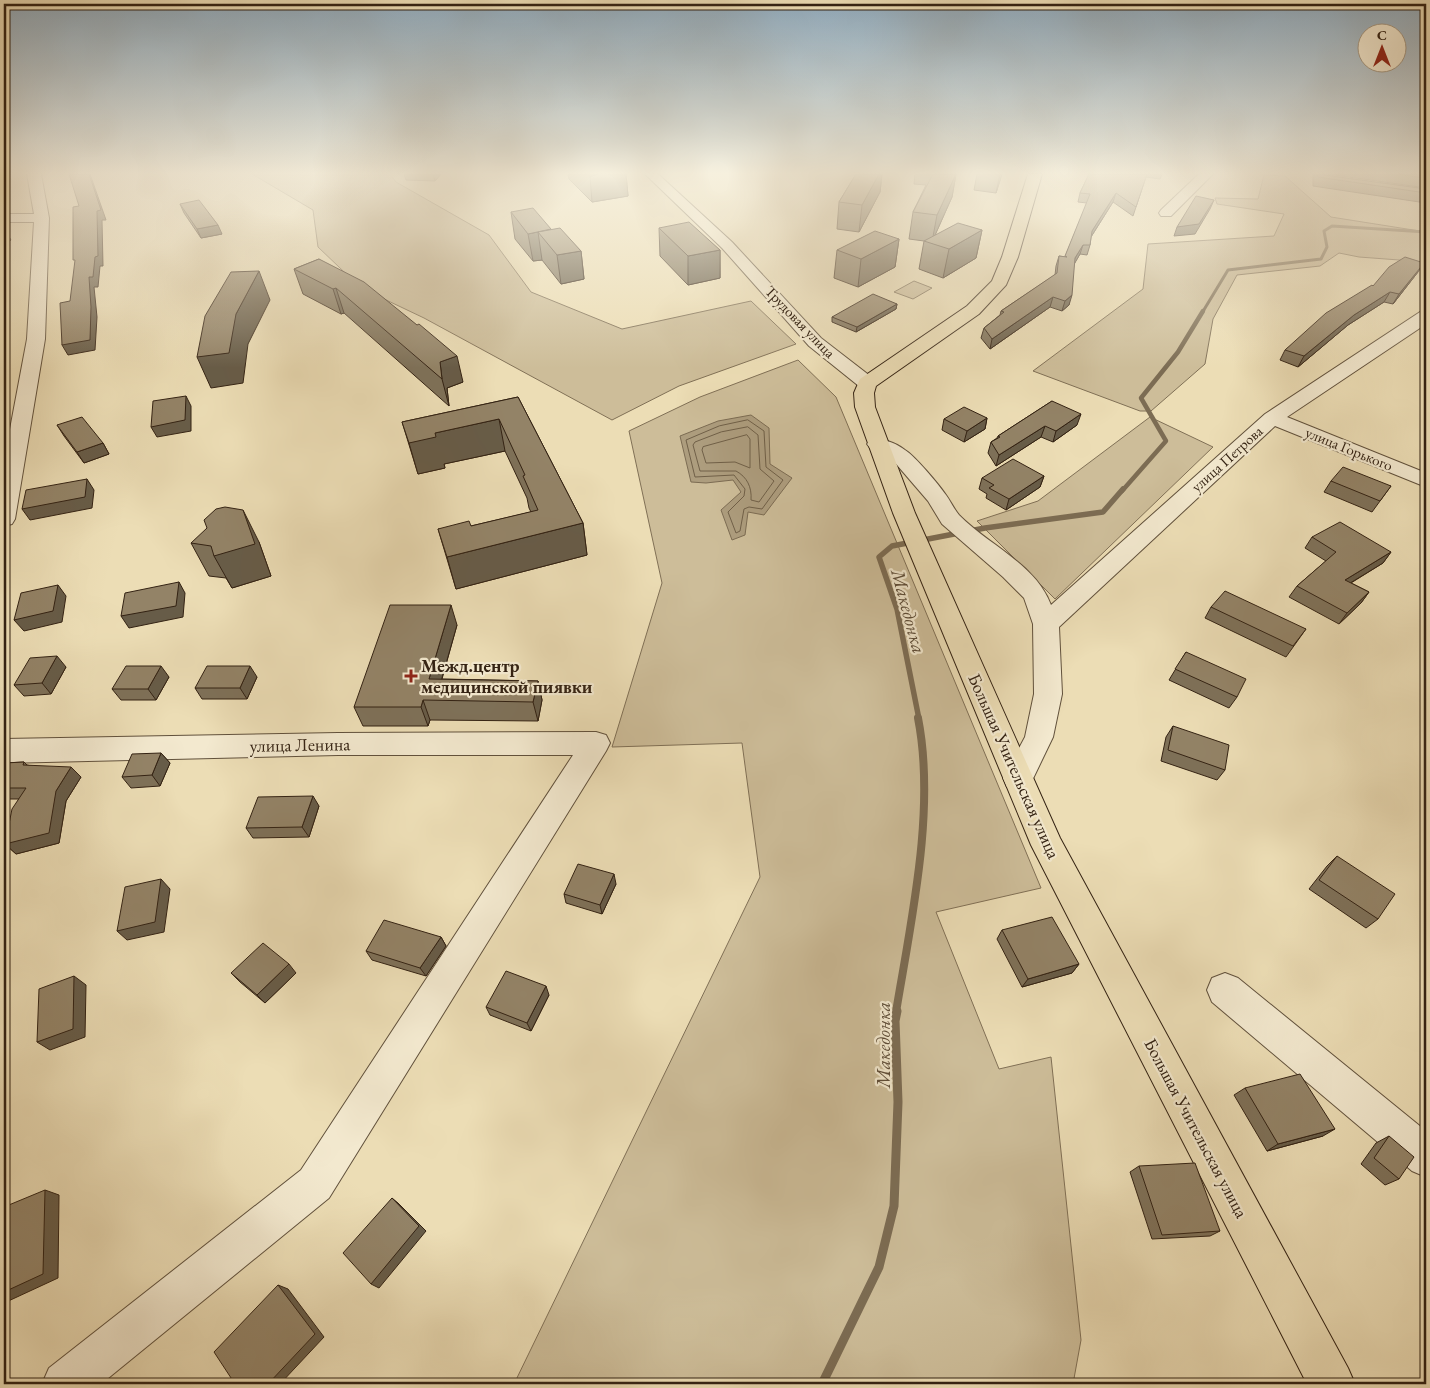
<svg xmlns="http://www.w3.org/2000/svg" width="1430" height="1388" viewBox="0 0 1430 1388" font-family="'EB Garamond',serif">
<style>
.green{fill:#cdbd99;stroke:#807056}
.water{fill:#ad9d7e;stroke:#7c6c53}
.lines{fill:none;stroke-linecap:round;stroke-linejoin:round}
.shore{stroke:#706048;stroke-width:1}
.stream-far4{stroke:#7c6c53;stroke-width:3}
.stream-far3{stroke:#7c6c53;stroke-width:4.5}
.stream-far2{stroke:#7c6c53;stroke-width:5.5}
.stream-far1{stroke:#7c6c53;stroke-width:8}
.stream{stroke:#7c6c53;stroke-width:9}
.minor-casing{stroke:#61513c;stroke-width:2}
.major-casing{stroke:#332213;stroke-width:2}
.minor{fill:#f3e9cf;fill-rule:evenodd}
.major{fill:#ecddb5;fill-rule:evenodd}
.wall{fill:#7e7159;stroke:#332213}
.shaded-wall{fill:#675c48;stroke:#332213}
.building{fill:#938367;stroke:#332213}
.poi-dot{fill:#8f2418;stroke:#f3e9cf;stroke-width:2}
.labels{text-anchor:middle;stroke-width:4.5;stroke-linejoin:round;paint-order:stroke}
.far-street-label{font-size:15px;fill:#332213;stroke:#f3e9cf}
.poi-label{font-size:18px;font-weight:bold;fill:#332213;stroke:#f3e9cf;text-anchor:start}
.street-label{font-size:18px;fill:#332213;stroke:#f3e9cf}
.water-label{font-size:19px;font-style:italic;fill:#5e4d38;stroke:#f3e9cf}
</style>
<rect width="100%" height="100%" fill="#ecddb5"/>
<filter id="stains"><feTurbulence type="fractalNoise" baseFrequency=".004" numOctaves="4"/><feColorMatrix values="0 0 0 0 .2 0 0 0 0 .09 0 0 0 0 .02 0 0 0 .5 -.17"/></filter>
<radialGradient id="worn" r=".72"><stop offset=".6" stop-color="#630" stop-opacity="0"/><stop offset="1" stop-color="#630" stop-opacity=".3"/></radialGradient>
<!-- green -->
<path class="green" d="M252,174H390L396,182L489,235L531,292L622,329L751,301L796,344L679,386L612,420L424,318L361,288L318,247L313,210Z
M1264,175L1285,176L1331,217L1426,232V262L1359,257L1339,253L1320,266L1237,275L1213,319L1205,364L1151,411H1140L1033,371L1143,289L1148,244L1274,236L1284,214L1217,204L1215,198L1258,199Z
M914,281L932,288L913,299L894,292Z
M798,360L836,397L1041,888L936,912L999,1069L1051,1057L1081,1340L1073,1384H514L760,877L742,743L612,747L662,583L629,431L700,397Z
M1150,417L1213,447L1055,599L977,521L1038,501Z"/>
<!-- water -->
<path class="water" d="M751,415L769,428L770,464L792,478L764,515L748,512L745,535L732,540L721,510L741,492L733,480L706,483L691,482L680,436L718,421Z"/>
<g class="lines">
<!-- shore -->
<path class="shore" d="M748,420L764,431L766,467L783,480L762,509L749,507L744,509L740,531L736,533L728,512L744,496L745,489L734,475L695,477L686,440L719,426Z
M748,427L758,435L760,469L774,481L759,502L751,500C752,487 747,477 736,471H700L693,445L695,442L721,432Z
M747,435L750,439V468L735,462L706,463L702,450L703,447Z"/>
<!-- stream-far4 -->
<path class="stream-far4" d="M1202,313L1228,270L1321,259L1327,247L1324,231L1332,226L1426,232"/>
<!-- stream-far3 -->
<path class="stream-far3" d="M1122,491L1166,441L1141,398L1178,352L1203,311"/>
<!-- stream-far2 -->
<path class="stream-far2" d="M919,719L897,609L879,557L892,546L985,528L1103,512L1123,489"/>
<!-- stream-far1 -->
<path class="stream-far1" d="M896,1012C911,921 936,809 918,718"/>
<!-- stream -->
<path class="stream" d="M822,1384L879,1267L894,1206L898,1102L895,1021L897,1011"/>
<!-- minor casing -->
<g class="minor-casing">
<path id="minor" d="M27,174H41L49,218L45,339L15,519L12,524L4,526V461L27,339L34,222H4V214H34Z
M645,174H658L732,242L821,338L874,379L877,383L874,387L867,389L860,387L809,346L722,248Z
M1199,174H1213L1171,216H1161L1159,213L1161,210Z
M1426,311V324L1287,417L1426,473V487L1275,426L1059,627L1062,694L1053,737L1029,787L1018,790L1007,787L1003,778L1025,737L1034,694L1033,624L1024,598L1003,577L942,524L928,501L891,458L870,448L867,444L870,440C881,437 896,443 905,450C915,456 939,485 946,495C951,502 954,509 959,515C988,545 1036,564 1051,605L1265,414L1420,312Z
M596,732L606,735L610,743L606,751L329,1198L101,1384H42L49,1368L301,1170L573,755H338L4,763V739L338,733Z
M1225,973L1238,978L1426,1131V1177L1412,1171L1212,1002L1207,990L1212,978Z"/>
</g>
<!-- major casing -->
<g class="major-casing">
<path id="major" d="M1028,174H1042L1018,257L1006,285L979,314L876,386L874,393L875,407L915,513L1060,838L1348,1368L1355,1384H1307L1031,845L893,513L855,407L854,393L860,379L967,306L992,281L1002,257Z"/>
</g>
<!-- minor -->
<use href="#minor" class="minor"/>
<!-- major -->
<use href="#major" class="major"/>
</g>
<!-- wall -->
<path class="wall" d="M404,174H441L435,181L406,180Z
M568,174H626L628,196L592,202L569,179Z
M856,174H882L880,192L859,232L837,229L839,202Z
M915,174H956L952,197L935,235L982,230L976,258L943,278L919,269L924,241L909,239L913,212L926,185L914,184Z
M977,174H1002L996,193L974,190Z
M1089,174H1162L1160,179L1146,177L1133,216L1113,202L1091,237L1090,245L1087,255L1080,254L1074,264L1069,305L1062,311L1050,307L990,349L981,338L984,328L1000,315L1001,311L1055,275L1056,266L1059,256L1065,257L1087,203L1078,202L1080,193Z
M1313,174H1325H1323L1324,175L1426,189V203L1313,186Z
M1328,174H1426V188Z
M180,204L222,234L201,238L184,213Z
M511,212L551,230L581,251L584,279L561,284L542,260L533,261L515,239Z
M659,228L720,250V278L688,285L660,256Z
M899,239L895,267L858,287L834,278L837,250Z
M319,259L463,382L447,388L449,406L344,313L341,314L303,294L294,269Z
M1418,272L1393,304L1384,302L1348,325L1298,367L1280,360L1285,350L1373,286Z
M897,304L896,309L856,332L832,322V317Z
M518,397L583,523L587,555L456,589L438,529L471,526L531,512L529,508L527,498L505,451L444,464L445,468L418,474L402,422Z
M1052,401L1077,425L1053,442L1041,437L996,466L988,453L991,442L997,438L998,436Z
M987,418L985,429L964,442L942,430L944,419Z
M57,425L103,443L109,454L84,463L64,436Z
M1044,476L1040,487L1006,510L986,498L987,494L979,489L982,478Z
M1331,481L1391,486L1372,512L1324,492Z
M1312,537L1391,552L1383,563L1351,583L1369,592L1361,603L1339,624L1289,597L1297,586L1326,561L1305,548Z
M259,542L271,576L232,588L226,578L209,576L191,543Z
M1211,607L1306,629L1286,657L1205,618Z
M457,625L442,679L538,681L542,700L538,721L430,720L428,726H363L354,707Z
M1186,652L1237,697L1229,708L1169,680Z
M66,667L51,694L24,696L14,685Z
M169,677L156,700H121L112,689Z
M257,677L247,699H202L195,688Z
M1173,726L1225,770L1217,780L1161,761L1166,737Z
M161,753L170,763L160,786L131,788L122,777Z
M24,762L27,765L81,777L66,801L59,843L16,854L5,844L19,799H4V763Z
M319,806L309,837L253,838L246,828Z
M1337,856L1378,919L1366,928L1309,889L1327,866Z
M616,884L602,914L566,903L564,894Z
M1002,930L1079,964L1072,973L1022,987L997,939Z
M441,937L446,946L426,976L372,960L366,951Z
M231,973H296L265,1003L240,982Z
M549,995L531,1031L490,1015L486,1007Z
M1245,1088L1323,1136L1267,1151L1234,1095Z
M1389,1136L1399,1179L1385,1185L1361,1164L1376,1143Z
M1139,1166L1220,1231L1210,1236L1152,1239L1130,1172Z"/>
<!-- shaded-wall -->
<path class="shaded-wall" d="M89,174H90L106,220H102L103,266H100L98,287H94L97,317L95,350L68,355L62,345L89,277Z
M433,174H441L435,181Z
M603,174H626L628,196L592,202L590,176Z
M879,174H882L880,192L859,232L862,205Z
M956,174L952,197L932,242L937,215Z
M1000,174H1002L996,193Z
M1116,193L1113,202L1089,240L1092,231Z
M1214,200L1210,209L1195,234L1174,236L1177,227Z
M218,225L222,234L201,238L197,229Z
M5,230L11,240L4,247V232Z
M982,230L976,258L943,278L949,249Z
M538,232L542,260L533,261L528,234Z
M899,239L895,267L858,287L861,259Z
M1083,245L1080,254L1072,268L1075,258Z
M720,250V278L688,285V256Z
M581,251L584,279L561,284L557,255Z
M1424,263L1418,272L1393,304L1399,294Z
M259,271L270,300L248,344L243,383L211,388L197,357L236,314Z
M336,288L344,313L341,314L333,289Z
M1390,292L1384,302L1348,325L1298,367L1304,356L1354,315Z
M1072,295L1069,305L1062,311L1065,301Z
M1053,297L1050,307L990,349L992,339Z
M897,304L896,309L856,332L857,327Z
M457,356L463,382L447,388L449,406L442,379L440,362Z
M186,396L191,406V431L157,437L151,427Z
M1081,414L1077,425L1053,442L1056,431Z
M987,418L985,429L964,442L967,431Z
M499,419L505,451L444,464L445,468L418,474L409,443L435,433Z
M1045,426L1041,437L996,466L999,455Z
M103,443L109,454L84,463L77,452Z
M1044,476L1040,487L1006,510L1009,499Z
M87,479L94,490L92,508L30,520L22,509Z
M243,510L259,542L271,576L232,588L214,556Z
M583,523L587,555L456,589L447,557Z
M1391,552L1383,563L1337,591L1345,580Z
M179,582L185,593L183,617L129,628L121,616Z
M58,585L66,596L62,622L24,631L14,620Z
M1369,592L1361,603L1339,624L1347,613Z
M451,605L457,625L436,699L429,679Z
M57,656L66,667L51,694L42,683Z
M161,666L169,677L156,700L148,689Z
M250,666L257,677L247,699L240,688Z
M538,681L542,700L538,721L533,702Z
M423,700L430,720L428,726L421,707Z
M161,753L170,763L160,786L152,775Z
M71,767L81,777L66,801L59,843L16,854L5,844L56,791Z
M313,796L319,806L309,837L302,827Z
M614,874L616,884L602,914L600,905Z
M161,879L170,889L164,932L127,940L117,931Z
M441,937L446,946L426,976L420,968Z
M289,964L296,973L265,1003L257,995Z
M1079,964L1072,973L1022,987L1028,979Z
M74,976L86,985L85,1037L50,1050L37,1042Z
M546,986L549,995L531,1031L527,1023Z
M1335,1129L1323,1136L1267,1151L1278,1144Z
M45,1190L59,1195L58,1278L4,1303V1292Z
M392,1198L398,1203L426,1231L379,1288L371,1284Z
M278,1285L288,1289L324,1337L280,1384H268Z"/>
<!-- building -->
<path class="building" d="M69,174H89L101,210L97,211L98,256L95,257L93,277H89L91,307L90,340L62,345L60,303L70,301L75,260H73V207L79,206Z
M587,174H603L590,176Z
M856,174H879L862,205L839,202Z
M933,174H956L937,215L913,212Z
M1089,174H1147L1136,207L1116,193L1092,231L1090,245H1083L1075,258L1072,295L1065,301L1053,297L992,339L984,328L1004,312L1001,311L1057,273L1059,256L1067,257L1065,256L1090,194L1080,193Z
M1317,174H1323L1324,175L1426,189V193L1318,177Z
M1394,174H1426V178Z
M1196,196L1214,200L1199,224L1177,227Z
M199,200L218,225L197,229L180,204Z
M533,208L551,229L528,234L511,212Z
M689,222L720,250L688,256L659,228Z
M958,223L982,230L949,249L924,241Z
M560,228L581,251L557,255L538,232Z
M875,231L899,239L861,259L837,250Z
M1405,257L1424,263L1399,294L1390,292L1354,315L1304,356L1285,350L1326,313L1372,285L1373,286L1389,267Z
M319,259L364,282L417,325L419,324L457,356L440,362L442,379L336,288L333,289L294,269Z
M259,271L236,314L229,353L197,357L205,316L231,272Z
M873,294L897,304L857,327L832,317Z
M186,396L185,420L151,427L153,401Z
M518,397L583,523L447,557L438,529L469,521L471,526L538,510L523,476L525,475L499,419L435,433L436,437L409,443L402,422Z
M1052,401L1081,414L1056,431L1045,426L999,455L991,442L1000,437L998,436Z
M964,407L987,418L967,431L944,419Z
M82,417L103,443L77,452L57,425Z
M1013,459L1044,476L1009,499L989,488L994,485L982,478Z
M1343,467L1391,486L1380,501L1331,481Z
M87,479L85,497L22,509L26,490Z
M225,507L243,510L255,544L214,556L211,546L191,543L207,528L204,520L216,509Z
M1340,522L1391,552L1345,580L1369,592L1347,613L1297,586L1336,552L1312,537Z
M179,582L176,606L121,616L125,593Z
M58,585L53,611L14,620L21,593Z
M1225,591L1306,629L1293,646L1211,607Z
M390,605H451L429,679L538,681L533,702L423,700L421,707H354Z
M1186,652L1246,679L1237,697L1175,669Z
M57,656L42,683L14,685L30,658Z
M126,666H161L148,689H112Z
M207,666H250L240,688H195Z
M1173,726L1229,745L1225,770L1168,750Z
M161,753L152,775L122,777L132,754Z
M24,762L23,765L71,767L56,791L49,833L5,844L12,809L26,788H4V763Z
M313,796L302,827L246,828L258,797Z
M1337,856L1395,894L1378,919L1319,880Z
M578,864L614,874L600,905L564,894Z
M161,879L155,922L117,931L125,887Z
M1052,917L1079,964L1028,979L1002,930Z
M384,920L441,937L420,968L366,951Z
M263,943L289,964L257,995L231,973Z
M506,971L546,986L527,1023L486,1007Z
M74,976L73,1029L37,1042L39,989Z
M1300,1074L1335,1129L1278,1144L1245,1088Z
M1389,1136L1414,1157L1399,1179L1374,1158Z
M1195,1163L1220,1231L1162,1235L1139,1166Z
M45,1190L43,1274L4,1292V1207Z
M392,1198L419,1226L371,1284L343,1253Z
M278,1285L315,1334L268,1384H235L214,1352Z"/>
<!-- sky -->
<linearGradient id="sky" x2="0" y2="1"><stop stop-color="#90abbe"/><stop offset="0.47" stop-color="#f6f0de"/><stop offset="1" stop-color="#f6f0de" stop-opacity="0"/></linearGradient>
<rect width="1430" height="368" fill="url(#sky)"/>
<!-- markers -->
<path class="poi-dot" d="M408.5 668.5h5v5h5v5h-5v5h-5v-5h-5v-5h5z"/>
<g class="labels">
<!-- far-street labels -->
<g class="far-street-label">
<text transform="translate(800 322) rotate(46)" y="5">Трудовая улица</text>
<text transform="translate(1349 449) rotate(22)" y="5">улица Горького</text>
<text transform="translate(1227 459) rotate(-42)" y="5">улица Петрова</text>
</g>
<!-- poi labels -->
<g class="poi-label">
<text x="421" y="672">Межд.центр<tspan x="421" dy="21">медицинской пиявки</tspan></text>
</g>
<!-- street labels -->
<g class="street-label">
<text transform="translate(300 745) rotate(-1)" y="6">улица Ленина</text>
<text transform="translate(1014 766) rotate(66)" y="6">Большая Учительская улица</text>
<text transform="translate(1196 1128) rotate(62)" y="6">Большая Учительская улица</text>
</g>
<!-- water labels -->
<g class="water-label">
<text transform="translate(909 611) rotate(75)" y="7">Македонка</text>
<text transform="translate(883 1045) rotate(-90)" y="7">Македонка</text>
</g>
</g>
<!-- margin -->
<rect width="1430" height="1388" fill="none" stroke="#ecddb5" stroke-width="20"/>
<rect x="5" y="5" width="1420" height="1378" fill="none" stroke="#332213" stroke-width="2.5"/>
<rect x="10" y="10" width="1410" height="1368" fill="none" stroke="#332213"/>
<!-- north arrow -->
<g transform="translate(1382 48)"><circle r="24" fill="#f3e9cf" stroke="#a69984"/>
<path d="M0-4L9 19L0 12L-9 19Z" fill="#8f2418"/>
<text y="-8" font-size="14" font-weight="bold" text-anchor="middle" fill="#332213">С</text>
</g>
<rect width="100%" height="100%" filter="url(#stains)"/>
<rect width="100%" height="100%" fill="url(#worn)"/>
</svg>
